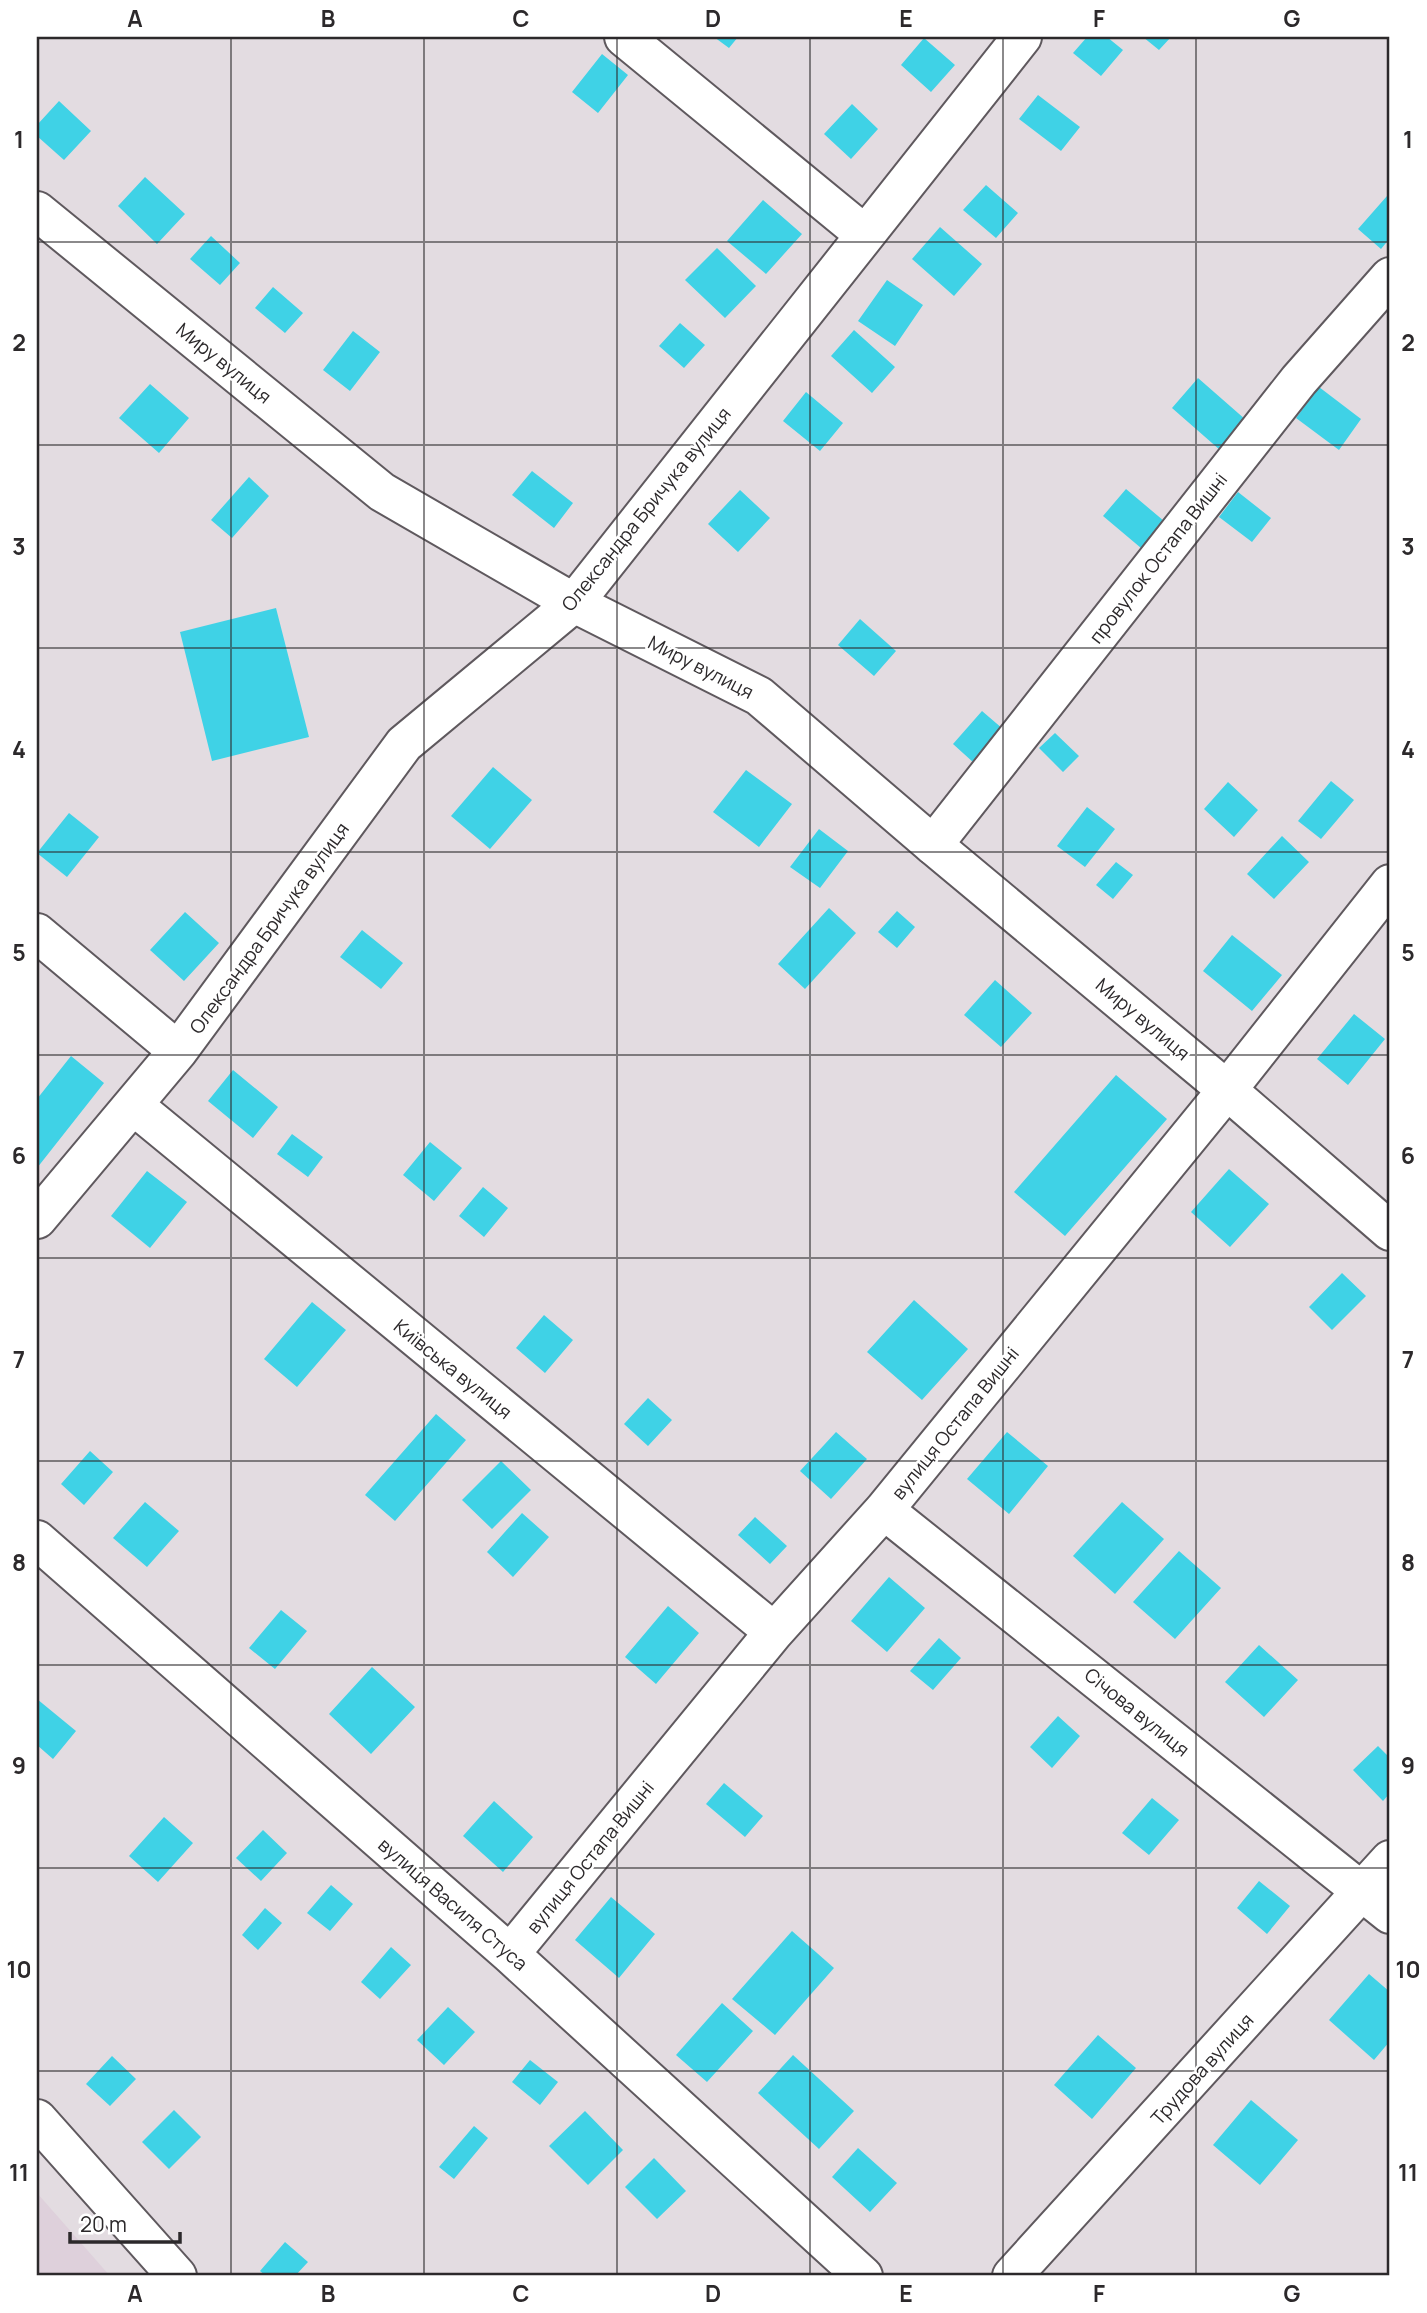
<svg xmlns="http://www.w3.org/2000/svg" width="1427" height="2313" viewBox="0 0 1427 2313" font-family="Manrope,sans-serif">
<style>
.built{fill:#ded0db}
.building{fill:#3fd2e6}
.lines{fill:none;stroke-linecap:round;stroke-linejoin:round}
.minor-casing{stroke:#5f595e;stroke-width:42}
.major-casing{stroke:#5f595e;stroke-width:42}
.minor{stroke:#fff;stroke-width:38}
.major{stroke:#fff;stroke-width:38}
.grid{fill:none;stroke:#2c292b;stroke-width:2;stroke-opacity:0.55}
.labels{text-anchor:middle;stroke-width:5;stroke-linejoin:round;paint-order:stroke}
.street-label{font-size:19px;fill:#2c292b;stroke:#fff}
.neatline{fill:none;stroke:#2c292b;stroke-width:2.5}
.grid-label{font-size:23px;text-anchor:middle;font-weight:bold;fill:#2c292b}
</style>
<rect width="100%" height="100%" fill="#e3dce1"/>
<!-- built -->
<path class="built" d="M37,2193L110,2276H37Z"/>
<!-- building -->
<path class="building" d="M714,37H738L729,48Z
M1087,37H1107L1123,50L1101,76L1073,53Z
M1143,37H1171L1159,50Z
M924,38L955,65L931,92L901,65Z
M602,54L628,75L598,113L572,92Z
M1038,95L1080,127L1061,151L1019,119Z
M59,101L91,131L64,160L37,136V125Z
M852,104L878,129L851,159L824,134Z
M145,177L185,214L157,244L118,206Z
M986,185L1018,213L996,238L963,210Z
M1387,196L1390,199V238L1381,249L1358,229Z
M763,200L802,234L766,274L727,241Z
M940,227L982,264L954,296L912,259Z
M211,236L240,263L220,285L190,259Z
M717,248L756,286L725,318L685,280Z
M887,280L923,305L895,346L858,321Z
M273,287L303,313L285,333L255,308Z
M680,323L705,345L684,368L659,346Z
M854,330L895,367L872,393L831,356Z
M353,331L380,352L350,391L323,370Z
M1198,378L1246,420L1220,450L1172,408Z
M150,384L189,418L159,453L119,418Z
M1319,387L1361,419L1339,450L1296,418Z
M806,392L843,423L820,451L783,421Z
M532,471L573,503L554,528L512,495Z
M249,477L269,496L232,538L211,520Z
M1126,489L1164,521L1141,548L1103,516Z
M740,490L770,518L738,552L708,524Z
M1238,492L1271,518L1252,542L1219,517Z
M276,608L309,737L212,761L180,632Z
M860,619L896,651L874,676L838,645Z
M982,711L1003,729L974,763L953,744Z
M1055,733L1079,756L1063,772L1039,748Z
M493,767L532,800L490,849L451,816Z
M746,770L792,804L759,847L713,812Z
M1331,781L1354,800L1321,839L1298,821Z
M1228,782L1258,810L1234,837L1204,809Z
M1087,807L1115,829L1085,867L1057,846Z
M69,813L99,837L67,877L37,853Z
M819,829L848,851L820,888L790,867Z
M1282,836L1309,862L1274,899L1247,874Z
M1116,862L1133,875L1113,899L1096,885Z
M829,908L856,933L805,989L778,964Z
M897,911L915,927L897,948L878,932Z
M185,912L219,943L184,981L150,950Z
M362,930L403,963L381,989L340,957Z
M1232,935L1282,975L1252,1011L1203,971Z
M995,980L1032,1013L1001,1047L964,1015Z
M1354,1014L1385,1039L1348,1085L1317,1059Z
M71,1056L104,1083L37,1168V1099Z
M233,1070L278,1107L253,1138L208,1101Z
M1116,1075L1167,1119L1065,1236L1014,1192Z
M292,1134L323,1157L308,1177L277,1154Z
M430,1142L462,1168L434,1201L403,1175Z
M1229,1169L1269,1204L1230,1247L1191,1212Z
M147,1171L187,1202L150,1248L111,1216Z
M483,1187L508,1208L484,1237L459,1216Z
M1342,1273L1366,1296L1332,1330L1309,1307Z
M914,1300L968,1349L922,1400L867,1352Z
M312,1302L346,1330L297,1387L264,1359Z
M544,1315L573,1340L545,1373L516,1348Z
M648,1398L672,1420L648,1446L624,1424Z
M436,1414L466,1440L395,1521L365,1495Z
M836,1432L867,1459L831,1499L800,1471Z
M1007,1432L1048,1466L1009,1514L967,1479Z
M90,1451L113,1472L84,1505L61,1484Z
M501,1461L531,1490L492,1529L462,1500Z
M145,1502L179,1531L147,1567L113,1538Z
M1122,1502L1164,1539L1115,1594L1073,1556Z
M522,1513L549,1537L513,1577L487,1552Z
M755,1517L787,1546L770,1564L738,1535Z
M1179,1551L1221,1588L1175,1639L1133,1602Z
M889,1577L925,1608L887,1652L851,1621Z
M668,1606L699,1633L656,1684L625,1657Z
M281,1610L307,1631L275,1669L249,1648Z
M939,1638L961,1658L933,1690L910,1671Z
M1259,1645L1298,1680L1264,1717L1225,1682Z
M372,1667L415,1707L371,1754L329,1714Z
M37,1699L76,1731L53,1759L37,1745Z
M1058,1716L1080,1736L1052,1768L1030,1747Z
M1378,1746L1390,1758V1793L1383,1801L1353,1770Z
M724,1783L763,1816L745,1837L706,1804Z
M1152,1798L1179,1820L1149,1855L1122,1833Z
M494,1801L533,1837L503,1872L463,1836Z
M164,1817L193,1843L158,1882L129,1856Z
M263,1830L287,1853L261,1881L236,1858Z
M1259,1881L1290,1906L1267,1934L1237,1908Z
M331,1885L353,1904L330,1931L307,1913Z
M611,1897L655,1934L619,1978L575,1940Z
M265,1908L282,1923L258,1950L242,1935Z
M792,1931L834,1968L775,2035L732,1999Z
M391,1947L411,1965L380,1999L361,1982Z
M1369,1974L1390,1992V2041L1374,2060L1329,2020Z
M722,2003L753,2031L707,2082L676,2055Z
M448,2007L475,2032L444,2065L417,2040Z
M1098,2035L1136,2068L1092,2119L1054,2085Z
M793,2055L854,2111L819,2149L758,2093Z
M112,2056L136,2079L110,2106L86,2084Z
M530,2060L558,2082L540,2105L512,2082Z
M1251,2100L1298,2140L1260,2185L1213,2145Z
M174,2110L201,2137L169,2169L142,2142Z
M585,2111L623,2150L588,2185L549,2146Z
M474,2126L488,2138L454,2179L439,2167Z
M858,2148L897,2183L870,2212L832,2177Z
M654,2158L686,2191L657,2219L625,2187Z
M285,2242L308,2262L295,2276H266L260,2271Z"/>
<g class="lines">
<!-- minor casing -->
<g class="minor-casing">
<path id="minor" d="M624,37L864,234
M933,845L1299,380L1390,277
M37,933L178,1051
M133,1105L774,1632
M37,1219L178,1051L404,744L574,603L1022,37
M884,1510L1390,1914
M37,1540L510,1954L863,2276
M510,1954L774,1632L884,1510L1227,1090L1390,884
M37,2119L177,2276
M1012,2276L1390,1860"/>
</g>
<!-- major casing -->
<g class="major-casing">
<path id="major" d="M37,211L382,492L574,603L759,696L933,845L1227,1090L1390,1231"/>
</g>
<!-- minor -->
<use href="#minor" class="minor"/>
<!-- major -->
<use href="#major" class="major"/>
</g>
<!-- grid -->
<path class="grid" d="M231,37V2276M424,37V2276M617,37V2276M810,37V2276M1003,37V2276M1196,37V2276M37,242H1390M37,445H1390M37,648H1390M37,852H1390M37,1055H1390M37,1258H1390M37,1461H1390M37,1665H1390M37,1868H1390M37,2071H1390"/>
<g class="labels">
<!-- street labels -->
<g class="street-label">
<text transform="translate(224 363) rotate(39)" y="7">Миру вулиця</text>
<text transform="translate(646 509) rotate(-51)" y="7">Олександра Бричука вулиця</text>
<text transform="translate(1158 558) rotate(-52)" y="7">провулок Остапа Вишні</text>
<text transform="translate(701 667) rotate(27)" y="7">Миру вулиця</text>
<text transform="translate(269 928) rotate(-54)" y="7">Олександра Бричука вулиця</text>
<text transform="translate(1143 1019) rotate(40)" y="7">Миру вулиця</text>
<text transform="translate(453 1369) rotate(39)" y="7">Київська вулиця</text>
<text transform="translate(955 1423) rotate(-51)" y="7">вулиця Остапа Вишні</text>
<text transform="translate(1137 1712) rotate(39)" y="7">Січова вулиця</text>
<text transform="translate(590 1857) rotate(-51)" y="7">вулиця Остапа Вишні</text>
<text transform="translate(453 1904) rotate(41)" y="7">вулиця Василя Стуса</text>
<text transform="translate(1202 2069) rotate(-48)" y="7">Трудова вулиця</text>
</g>
</g>
<!-- border -->
<rect width="1427" height="2313" fill="none" stroke="#ffffff" stroke-width="77"/>
<!-- scale -->
<path d="M70 2232v10h110v-10" fill="none" stroke="#2c292b" stroke-width="3.5"/>
<text x="80" y="2232" font-size="21" fill="#2c292b" stroke="#ffffff" stroke-width="5" paint-order="stroke">20 m</text>
<rect x="38" y="38" width="1350" height="2236" class="neatline"/>
<g class="grid-label">
<text x="135" y="27">A</text>
<text x="328" y="27">B</text>
<text x="521" y="27">C</text>
<text x="713" y="27">D</text>
<text x="906" y="27">E</text>
<text x="1099" y="27">F</text>
<text x="1292" y="27">G</text>
<text x="19" y="148">1</text>
<text x="1408" y="148">1</text>
<text x="19" y="351">2</text>
<text x="1408" y="351">2</text>
<text x="19" y="555">3</text>
<text x="1408" y="555">3</text>
<text x="19" y="758">4</text>
<text x="1408" y="758">4</text>
<text x="19" y="961">5</text>
<text x="1408" y="961">5</text>
<text x="19" y="1164">6</text>
<text x="1408" y="1164">6</text>
<text x="19" y="1368">7</text>
<text x="1408" y="1368">7</text>
<text x="19" y="1571">8</text>
<text x="1408" y="1571">8</text>
<text x="19" y="1774">9</text>
<text x="1408" y="1774">9</text>
<text x="19" y="1978">10</text>
<text x="1408" y="1978">10</text>
<text x="19" y="2181">11</text>
<text x="1408" y="2181">11</text>
<text x="135" y="2302">A</text>
<text x="328" y="2302">B</text>
<text x="521" y="2302">C</text>
<text x="713" y="2302">D</text>
<text x="906" y="2302">E</text>
<text x="1099" y="2302">F</text>
<text x="1292" y="2302">G</text>
</g>
</svg>
